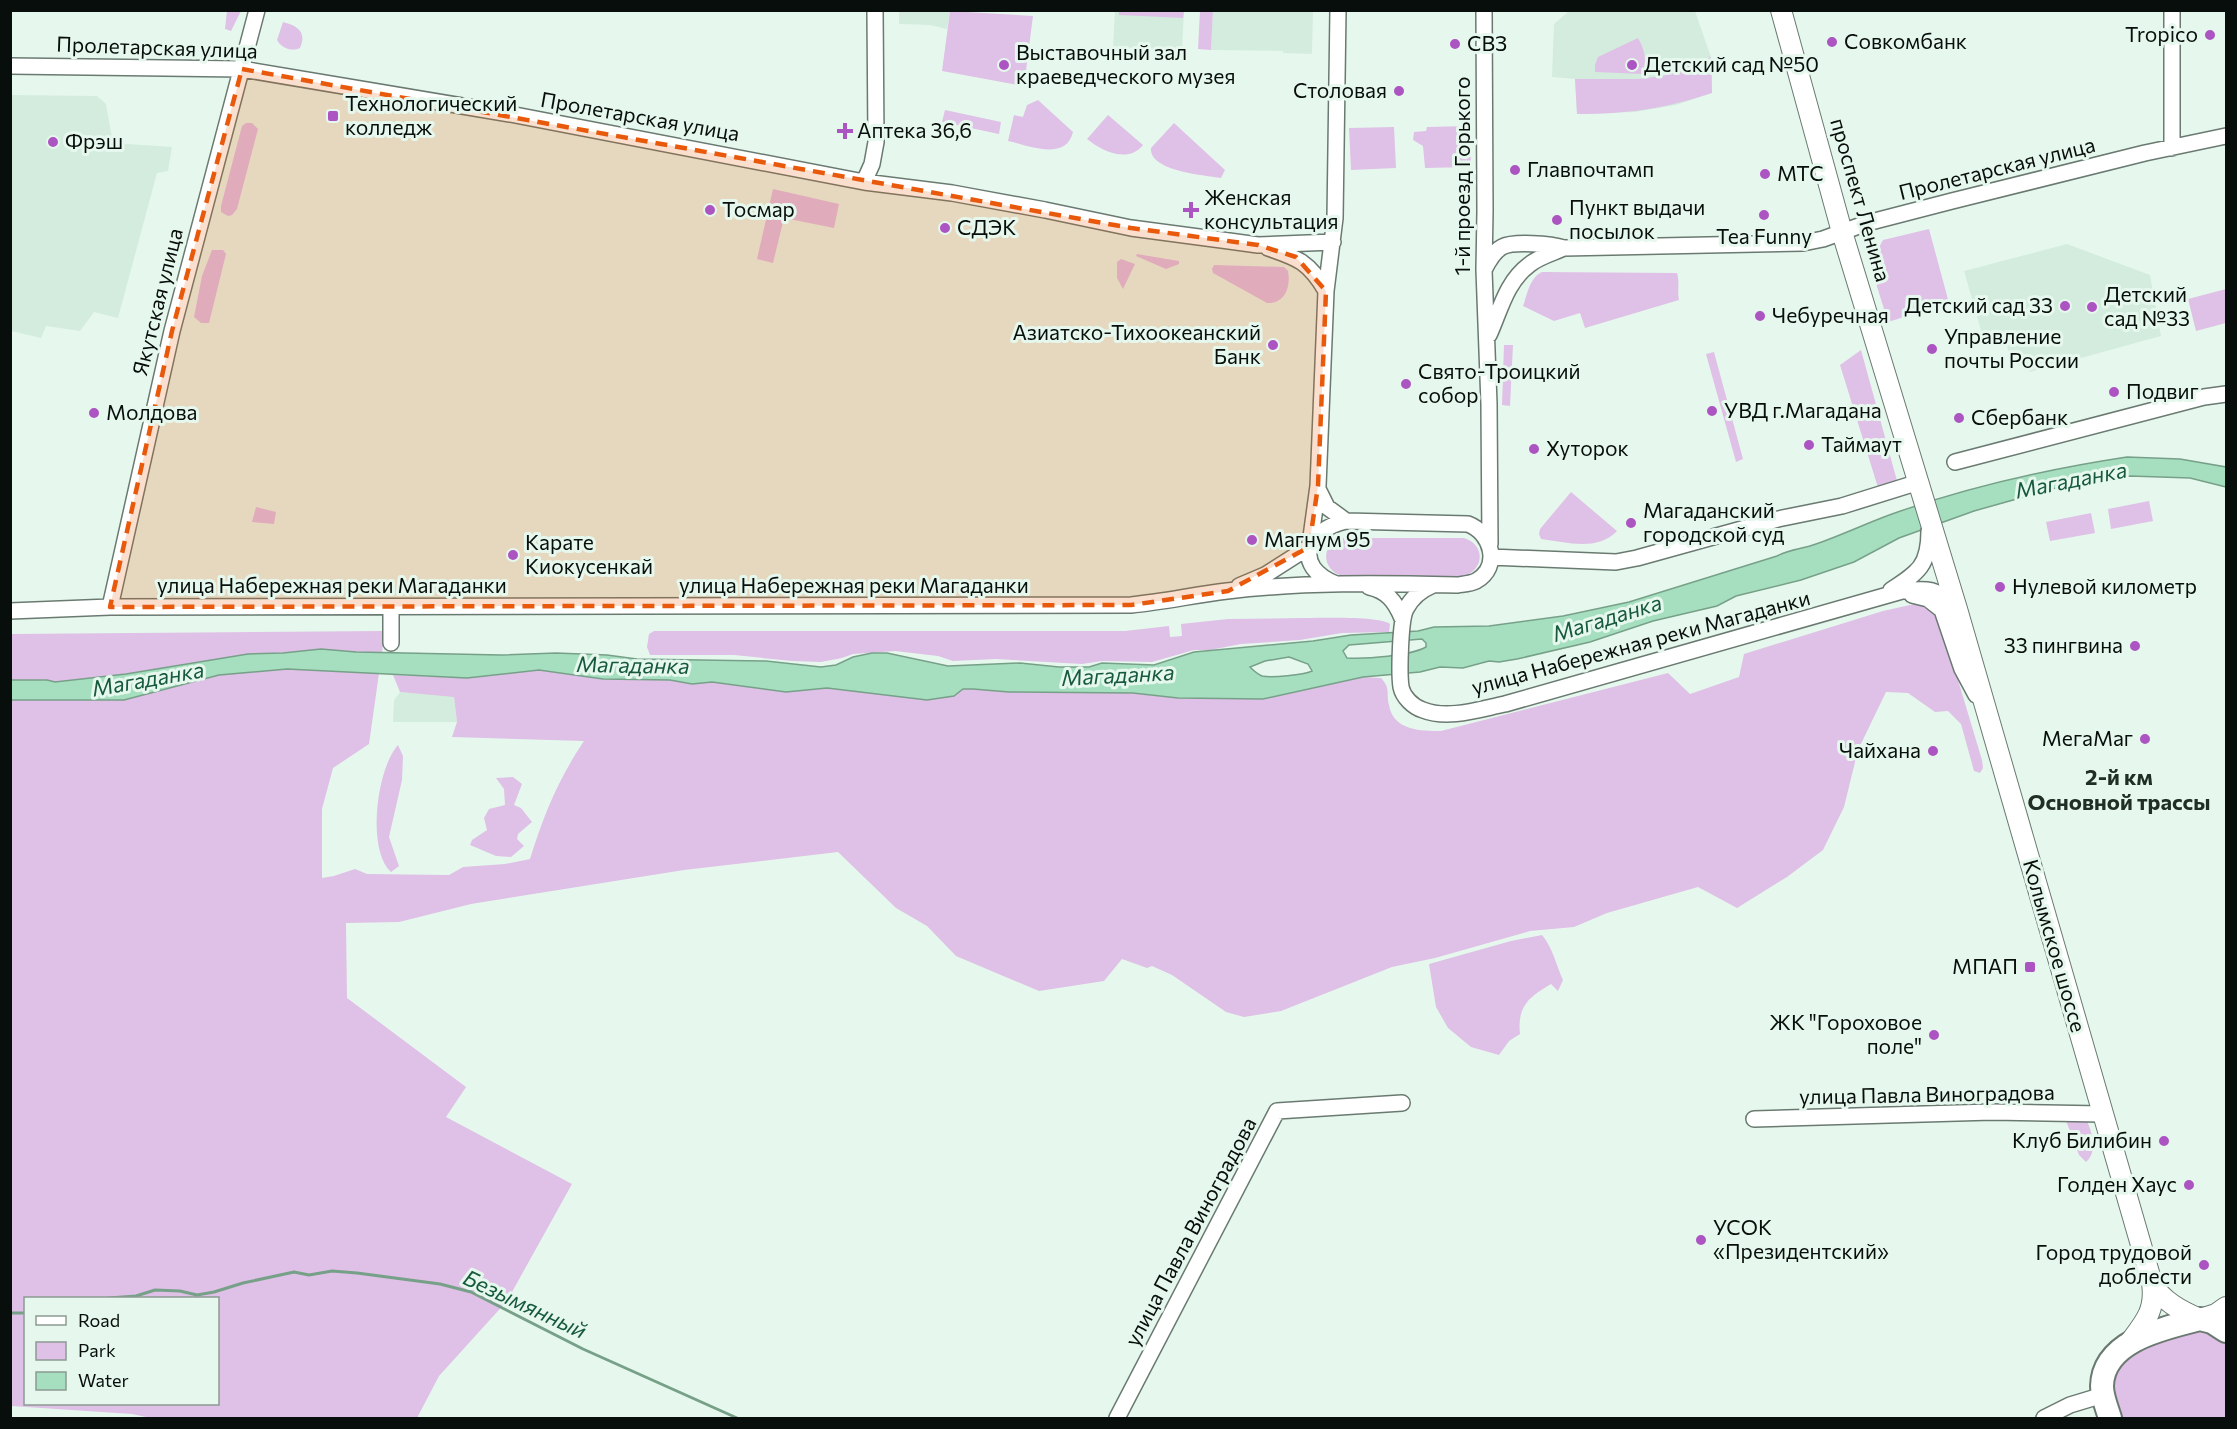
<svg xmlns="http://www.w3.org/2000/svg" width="2237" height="1429" viewBox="0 0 2237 1429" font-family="Commissioner,sans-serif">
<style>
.built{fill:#d4ecde}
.green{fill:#dfc0e6;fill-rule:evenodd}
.water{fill:#a6dfbf;stroke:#77a089;stroke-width:1.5;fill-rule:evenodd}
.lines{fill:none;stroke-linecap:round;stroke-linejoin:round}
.stream{stroke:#77a089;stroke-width:3}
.minor-casing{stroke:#6a7a71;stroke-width:18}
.major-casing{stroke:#6a7a71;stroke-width:22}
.highway-casing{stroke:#6a7a71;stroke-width:26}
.minor{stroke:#fff;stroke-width:15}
.major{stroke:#fff;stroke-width:20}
.highway{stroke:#fff;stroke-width:22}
.marked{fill:#e8590c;fill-opacity:0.2;stroke:#e8590c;stroke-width:4.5;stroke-dasharray:12 8;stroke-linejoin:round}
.poi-dot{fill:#ac54c1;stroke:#e6f8ed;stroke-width:2}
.labels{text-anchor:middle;stroke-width:6;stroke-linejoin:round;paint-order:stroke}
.poi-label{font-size:21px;fill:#080e0b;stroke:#e6f8ed;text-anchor:start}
.street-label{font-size:21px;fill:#080e0b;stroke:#e6f8ed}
.water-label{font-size:22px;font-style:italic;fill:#16593c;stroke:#e6f8ed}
.neighbourhood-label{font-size:22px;font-weight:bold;fill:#202e26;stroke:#e6f8ed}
</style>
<rect width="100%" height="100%" fill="#e6f8ed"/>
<!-- built -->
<path class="built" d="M899,11H950L947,29L930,25L899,24Z
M1115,11H1184L1182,50L1113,47Z
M1213,11H1313L1312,54L1283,53V51L1211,50Z
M1569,11H1695L1712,60V93L1676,105L1635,112L1577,114L1575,79L1552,77L1554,24Z
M11,95L97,96L106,104L113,143L172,147L168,171L157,173L118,318L94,312L80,331L46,326L41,338L11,331Z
M2067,244L2150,275L2161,336L2030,372L2010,360L2005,336L1984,341L1964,271Z
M400,692L454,696L457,722H393L394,700Z"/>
<!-- green -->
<path class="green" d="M227,11H241L231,31L225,29Z
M950,11L1033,16L1024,86L942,71Z
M1119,11H1184L1183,18L1119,15Z
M1200,11H1213L1211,50L1198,49Z
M283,22C298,26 307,32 300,48C292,52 281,48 277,40Z
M1638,38C1645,50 1647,60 1643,74L1595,72V65L1598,57Z
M1711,57L1712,93C1663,109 1628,114 1577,114L1575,79H1638L1663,76Z
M1038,100L1073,132C1066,162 1027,145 1008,141L1014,115L1023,117L1027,105Z
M945,110L1001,122L999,134L942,122Z
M1108,115L1143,145C1128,164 1102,151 1087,139Z
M246,123H252L258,129L237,209L232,215L228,216L221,212V206L242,126Z
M1174,123L1225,170L1221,178C1203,175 1149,171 1151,148Z
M1470,126L1471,167L1425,168L1423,146L1413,140L1414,132L1426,131L1427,127Z
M1394,127L1396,168L1351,170L1349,128Z
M773,189L839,204L834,228L784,218L773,263L757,259Z
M1929,229L1949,303L1888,322L1870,264L1883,240Z
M212,250H223L226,254L209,323H201L194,317L202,276Z
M1137,254L1179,261V264L1166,269L1136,256Z
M1121,259L1135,264L1123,289L1117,278V262Z
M1214,265L1284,267L1288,271C1291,287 1285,304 1267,303L1213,273L1212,269Z
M1542,272L1677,273C1680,283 1677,290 1679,300L1585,328L1580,313L1554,321L1523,306C1527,295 1530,277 1542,272Z
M2226,289V323L2196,331L2188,299Z
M1504,345H1513L1510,406L1502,405Z
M1861,350L1899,488L1880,494L1840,365Z
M1714,352L1743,459L1736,462L1706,354Z
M1571,492L1617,531C1597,552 1566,542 1541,539L1539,534L1540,529Z
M2149,501L2153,521L2111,529L2108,509Z
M256,507L276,512L274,524L252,522Z
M2091,513L2095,533L2050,541L2046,522Z
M1341,538H1464C1487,545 1484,573 1460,577L1342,576C1321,569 1321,545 1341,538Z
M1919,603L1937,610L1982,760L1983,768L1980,773L1974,771L1961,724L1948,711L1935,712L1908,693L1886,692L1858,750L1844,807L1823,850L1787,877L1737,908L1698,887L1607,913L1574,927L1530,931L1435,958L1392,967L1281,1011L1244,1017L1226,1012L1172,975L1152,966L1147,968L1122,959L1104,981L1039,991L956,956L927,926L896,908L838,852L684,870L471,904L399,922L346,923L347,998L466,1087L446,1117L572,1184L507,1301L439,1376L417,1418H151L132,1414L11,1406L10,634L385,631L369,744L333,768L322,809V878L334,876L355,869L367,874L449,875L463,867L505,864L530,859C544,814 558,780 584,741L452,737L457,722L454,697L400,692L393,675L467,678L539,670L603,679L670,680L692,684L712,682L786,692L827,688L946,696H954L963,689H973L1009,692L1133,693L1178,698L1263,699L1363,677L1381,678C1391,689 1386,692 1389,705C1393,731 1422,731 1441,731L1668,673L1690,694L1739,677L1744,654L1883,611ZM26,1298H218V1404H26Z
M1304,618C1320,618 1381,616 1390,624L1389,632L1342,633L1300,640L1241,644L1210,650H1194L1152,662L1102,661L1082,664L996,659L953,661L938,656L895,651L853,654L842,658L821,662L792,661L734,655H650L647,647L649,634L654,631H1125L1169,626L1170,637L1182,636L1181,624L1228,619Z
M398,745L403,756L402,780L389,837L399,866L391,872C366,849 377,768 398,745Z
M513,777L522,784L514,805L521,808L532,822L518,834L517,839L524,846L511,857L496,856L470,845L472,840L487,830L484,818L489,809L505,805L504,789L496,778Z
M1542,935C1553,948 1556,965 1563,980L1558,991L1551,984C1529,997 1517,1006 1520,1034L1509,1041L1499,1055L1471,1047L1448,1028L1436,1007L1429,964L1511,941Z
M2082,1109C2089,1126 2101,1148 2086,1162L2079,1155L2065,1118Z
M2196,1328L2226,1339V1418H2122L2115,1393L2114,1380L2119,1366L2132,1350Z"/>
<!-- water -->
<path class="water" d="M2127,457L2180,459L2226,467V487L2190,478L2130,476L2077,482L1974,511L1899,538L1854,562L1801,580L1736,596L1717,606L1653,621L1590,642L1517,659L1499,662L1489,661L1463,668L1440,667L1420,672L1363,677L1263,699L1178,698L1133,693L1009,692L973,689H963L954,696L927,700L827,688L786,692L712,682L692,684L670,680L603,679L539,670L467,678L287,669L219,675L124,700H11L10,680H47L55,682L126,674L248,654L283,653L321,649L356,652L501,655L556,653L607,655L637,659L766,661L821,667L836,665L853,657L872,653H887L948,666L1020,663L1059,667H1089L1102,663L1154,665L1194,652L1313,641L1351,635L1418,631L1434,627L1489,626L1563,616L1629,602L1777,556C1790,549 1803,549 1816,544C1842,535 1867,523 1892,514C1968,487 2048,469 2127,457ZM1422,639L1426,643V647C1410,656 1366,659 1347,658L1343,651L1349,645ZM1289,657L1308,664L1312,671C1303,675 1272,678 1262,676C1257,674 1253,670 1250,667L1265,661Z"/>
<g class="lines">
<!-- stream -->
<path class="stream" d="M109,1298L136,1296L155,1290L180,1291L197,1295L214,1292L243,1283L294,1272L309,1275L332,1271L357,1273L440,1284L471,1292L583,1349L737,1418
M10,1313H26"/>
<!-- minor casing -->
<g class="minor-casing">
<path id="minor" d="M1484,10L1485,211L1484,270L1489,404L1490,544
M10,66L242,69L510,114L864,182L952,193L1045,210L1131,228L1229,241L1258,245L1333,242
M2172,148V10
M864,182L872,164L876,142L875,10
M1268,248C1298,258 1309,262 1326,291
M1484,270C1488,262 1493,252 1502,247C1513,241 1551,244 1564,248L1803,243L1823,239L1867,223L1952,201L2145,153L2226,136
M1489,335C1500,311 1506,282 1529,265C1538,257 1553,253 1564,248
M1955,462L2204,397L2226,394
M1318,489L1327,507L1346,521
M1310,544L1318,486L1326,291L1335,218L1338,10
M1491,557L1616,562L1637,558L1778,519L1842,506L1919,482
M1433,585C1421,590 1412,597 1406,609C1400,620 1399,674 1401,687C1403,697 1413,707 1423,710C1448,720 1480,709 1505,704L1902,591C1927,588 1938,588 1956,607
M1239,586L1265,575L1309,547
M1369,587C1387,591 1395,601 1402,618
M1891,590C1919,572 1929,565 1929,531
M1912,595L1928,599L1942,610L1962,669L1976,695
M110,607L172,331L257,10
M391,607V643
M10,611L110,607L1131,605C1163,602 1194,595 1227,591C1303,582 1380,583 1457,585C1463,584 1470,584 1476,581C1501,567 1492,533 1468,524L1346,521C1306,530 1292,566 1336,584
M1754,1119L1992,1112L2102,1114
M1117,1418L1277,1111L1402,1103
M2044,1418L2070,1405L2103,1395"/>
</g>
<!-- major casing -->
<g class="major-casing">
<path id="major" d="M1781,10L1842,232L1957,609L2152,1283C2156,1310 2145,1322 2130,1342
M2152,1283C2162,1301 2181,1311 2200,1319L2216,1314L2226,1307"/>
</g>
<!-- highway casing -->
<g class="highway-casing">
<path id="highway" d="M2110,1418C2107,1408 2102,1397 2102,1386C2103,1340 2165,1328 2200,1319L2212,1322L2226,1331"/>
</g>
<!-- minor -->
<use href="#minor" class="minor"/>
<!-- major -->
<use href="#major" class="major"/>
<!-- highway -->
<use href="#highway" class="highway"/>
</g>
<!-- marked area -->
<path class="marked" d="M242,69L1131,228L1258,245L1296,257L1326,291L1318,486L1309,547L1228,591L1131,605L110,607L172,331Z"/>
<!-- markers -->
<g class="poi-dot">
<circle cx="2210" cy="35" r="6"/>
<circle cx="1832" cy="42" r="6"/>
<circle cx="1455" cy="44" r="6"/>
<circle cx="1004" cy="65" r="6"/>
<circle cx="1632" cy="65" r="6"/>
<circle cx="1399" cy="91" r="6"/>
<rect x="327" y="110" width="12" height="12" rx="3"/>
<path d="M842 122h6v6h6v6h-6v6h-6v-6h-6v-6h6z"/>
<circle cx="53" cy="142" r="6"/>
<circle cx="1515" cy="170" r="6"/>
<circle cx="1765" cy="174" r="6"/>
<circle cx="710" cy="210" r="6"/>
<path d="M1188 201h6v6h6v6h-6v6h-6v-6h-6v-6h6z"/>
<circle cx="1764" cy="215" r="6"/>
<circle cx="1557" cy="220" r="6"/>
<circle cx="945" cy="228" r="6"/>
<circle cx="2065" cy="306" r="6"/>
<circle cx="2092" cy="307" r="6"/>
<circle cx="1760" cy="316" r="6"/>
<circle cx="1273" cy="345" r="6"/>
<circle cx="1932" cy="349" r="6"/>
<circle cx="1406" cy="384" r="6"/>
<circle cx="2114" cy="392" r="6"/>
<circle cx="1712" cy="411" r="6"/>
<circle cx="94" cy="413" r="6"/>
<circle cx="1959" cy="418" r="6"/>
<circle cx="1809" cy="445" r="6"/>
<circle cx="1534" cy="449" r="6"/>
<circle cx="1631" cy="523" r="6"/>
<circle cx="1252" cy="540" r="6"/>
<circle cx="513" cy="555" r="6"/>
<circle cx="2000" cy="587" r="6"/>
<circle cx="2135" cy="646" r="6"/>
<circle cx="2145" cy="739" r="6"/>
<circle cx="1933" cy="751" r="6"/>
<rect x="2024" y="961" width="12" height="12" rx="3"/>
<circle cx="1934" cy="1035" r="6"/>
<circle cx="2164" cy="1141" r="6"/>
<circle cx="2189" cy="1185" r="6"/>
<circle cx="1701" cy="1240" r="6"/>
<circle cx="2204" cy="1265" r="6"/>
</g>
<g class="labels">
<!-- poi labels -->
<g class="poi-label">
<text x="2198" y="42" text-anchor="end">Tropico</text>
<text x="1844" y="49">Совкомбанк</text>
<text x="1467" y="51">СВЗ</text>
<text x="1016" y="60">Выставочный зал<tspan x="1016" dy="24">краеведческого музея</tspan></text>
<text x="1644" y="72">Детский сад №50</text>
<text x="1387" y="98" text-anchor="end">Столовая</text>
<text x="345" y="111">Технологический<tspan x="345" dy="24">колледж</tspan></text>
<text x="857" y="138">Аптека 36,6</text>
<text x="65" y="149">Фрэш</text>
<text x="1527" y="177">Главпочтамп</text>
<text x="1777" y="181">МТС</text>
<text x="1204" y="205">Женская<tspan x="1204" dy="24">консультация</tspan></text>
<text x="1569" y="215">Пункт выдачи<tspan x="1569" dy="24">посылок</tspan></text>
<text x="722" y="217">Тосмар</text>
<text x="957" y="235">СДЭК</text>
<text x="1764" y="244" text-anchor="middle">Tea Funny</text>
<text x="2104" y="302">Детский<tspan x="2104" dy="24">сад №33</tspan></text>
<text x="2053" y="313" text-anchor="end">Детский сад 33</text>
<text x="1772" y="323">Чебуречная</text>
<text x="1261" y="340" text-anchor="end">Азиатско-Тихоокеанский<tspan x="1261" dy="24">Банк</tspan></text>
<text x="1944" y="344">Управление<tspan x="1944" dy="24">почты России</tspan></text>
<text x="1418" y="379">Свято-Троицкий<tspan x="1418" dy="24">собор</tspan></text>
<text x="2126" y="399">Подвиг</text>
<text x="1724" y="418">УВД г.Магадана</text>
<text x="106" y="420">Молдова</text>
<text x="1971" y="425">Сбербанк</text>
<text x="1821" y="452">Таймаут</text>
<text x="1546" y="456">Хуторок</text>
<text x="1643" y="518">Магаданский<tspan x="1643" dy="24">городской суд</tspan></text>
<text x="1264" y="547">Магнум 95</text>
<text x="525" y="550">Карате<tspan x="525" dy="24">Киокусенкай</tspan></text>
<text x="2012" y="594">Нулевой километр</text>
<text x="2123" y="653" text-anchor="end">33 пингвина</text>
<text x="2133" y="746" text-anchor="end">МегаМаг</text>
<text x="1921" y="758" text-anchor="end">Чайхана</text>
<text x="2018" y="974" text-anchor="end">МПАП</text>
<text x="1922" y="1030" text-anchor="end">ЖК "Гороховое<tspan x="1922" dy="24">поле"</tspan></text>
<text x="2152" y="1148" text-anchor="end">Клуб Билибин</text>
<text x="2177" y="1192" text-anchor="end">Голден Хаус</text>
<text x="1713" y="1235">УСОК<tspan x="1713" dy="24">«Президентский»</tspan></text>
<text x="2192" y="1260" text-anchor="end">Город трудовой<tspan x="2192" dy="24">доблести</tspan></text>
</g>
<!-- street labels -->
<g class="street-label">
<text transform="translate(157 48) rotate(2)" y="7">Пролетарская улица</text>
<text transform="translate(640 117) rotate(10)" y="7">Пролетарская улица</text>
<text transform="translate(1997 169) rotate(-14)" y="7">Пролетарская улица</text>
<text transform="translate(1463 176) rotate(-90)" y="7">1-й проезд Горького</text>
<text transform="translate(1860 200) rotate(74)" y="7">проспект Ленина</text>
<text transform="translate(158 302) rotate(-76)" y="7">Якутская улица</text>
<text x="332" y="593">улица Набережная реки Магаданки</text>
<text x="854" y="593">улица Набережная реки Магаданки</text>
<text transform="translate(1641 643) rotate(-15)" y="7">улица Набережная реки Магаданки</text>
<text transform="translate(2054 946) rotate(74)" y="7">Колымское шоссе</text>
<text transform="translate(1927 1095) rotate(-1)" y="7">улица Павла Виноградова</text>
<text transform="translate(1191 1232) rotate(-62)" y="7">улица Павла Виноградова</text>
</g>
<!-- water labels -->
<g class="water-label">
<text transform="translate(2071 480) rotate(-11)" y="8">Магаданка</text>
<text transform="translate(1607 618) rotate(-17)" y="8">Магаданка</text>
<text transform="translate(633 665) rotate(1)" y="8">Магаданка</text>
<text transform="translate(1118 675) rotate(-3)" y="8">Магаданка</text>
<text transform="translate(148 679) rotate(-10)" y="8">Магаданка</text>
<text transform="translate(525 1304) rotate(25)" y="8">Безымянный</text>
</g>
<!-- neighbourhood labels -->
<g class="neighbourhood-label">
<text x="2119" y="785">2-й км<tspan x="2119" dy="25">Основной трассы</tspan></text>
</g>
</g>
<!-- border -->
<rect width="2237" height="1429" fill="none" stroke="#080e0b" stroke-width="24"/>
<!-- legend -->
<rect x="24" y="1297" width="195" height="108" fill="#e6f8ed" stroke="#8d9a93" stroke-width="1.5"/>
<rect x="36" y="1316" width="30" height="9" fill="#ffffff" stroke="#8d9a93" stroke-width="1.5"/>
<text x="78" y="1327" font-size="18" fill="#080e0b">Road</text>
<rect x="36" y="1342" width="30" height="18" fill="#dfc0e6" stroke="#8d9a93" stroke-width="1.5"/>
<text x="78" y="1357" font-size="18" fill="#080e0b">Park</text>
<rect x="36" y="1372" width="30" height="18" fill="#a6dfbf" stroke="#8d9a93" stroke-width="1.5"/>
<text x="78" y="1387" font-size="18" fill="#080e0b">Water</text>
</svg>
